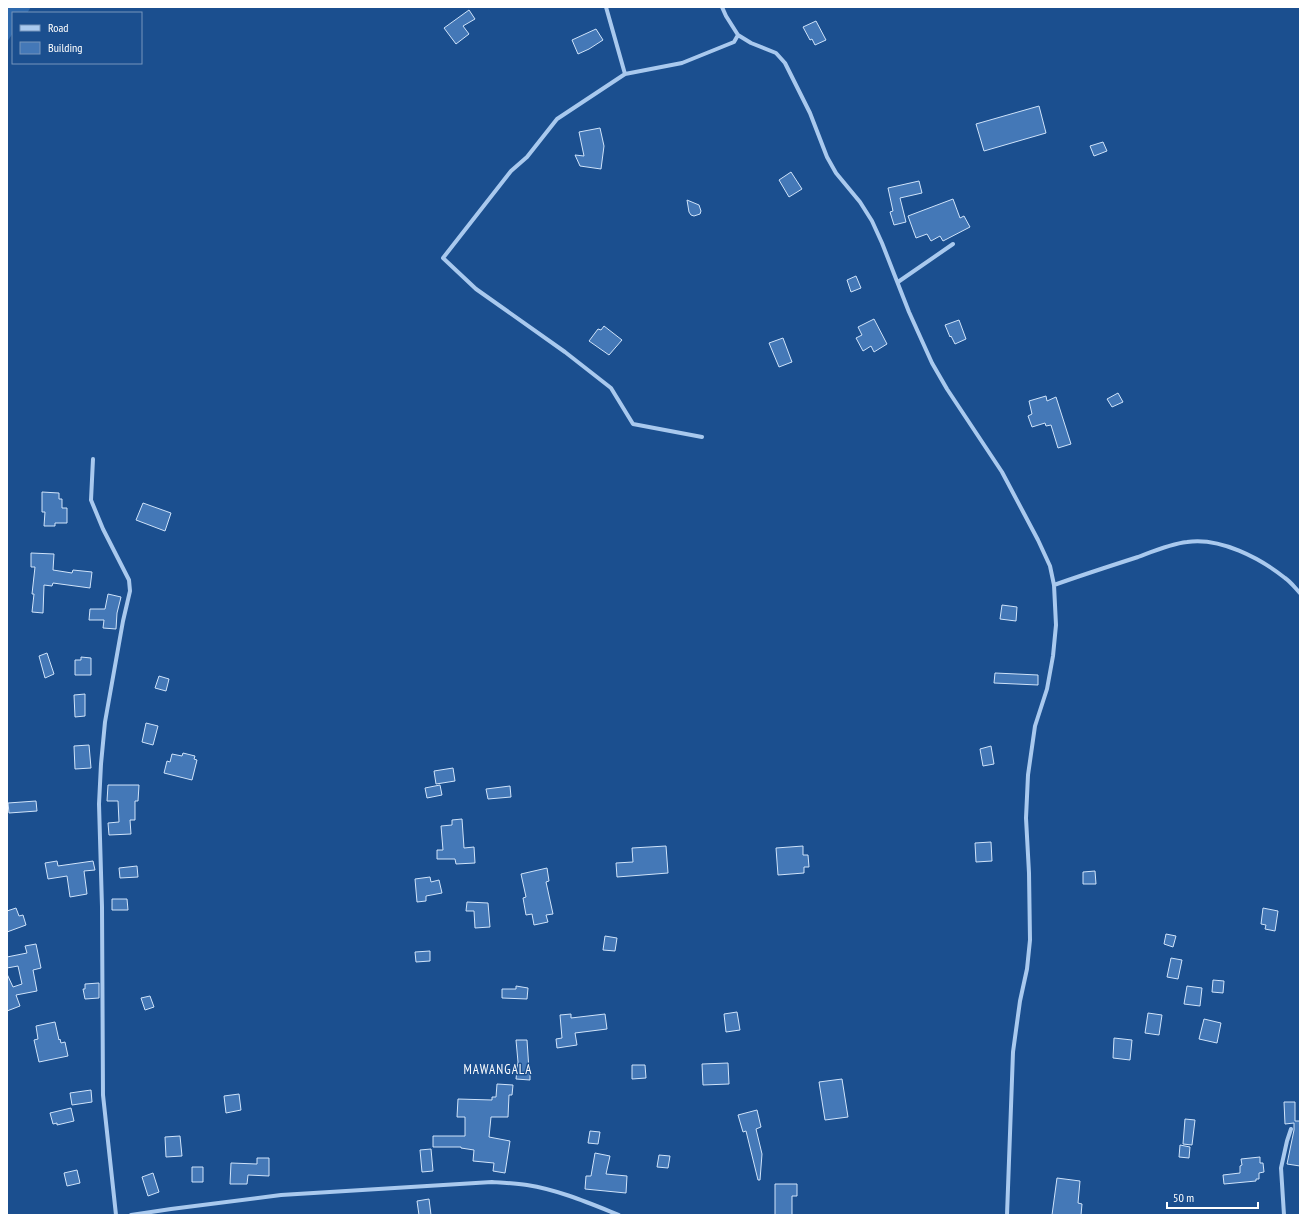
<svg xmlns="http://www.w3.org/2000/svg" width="1307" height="1222" viewBox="0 0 1307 1222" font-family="'PT Sans Narrow',sans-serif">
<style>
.green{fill:#2e69ad}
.building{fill:#4478b7;stroke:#cfe3fa}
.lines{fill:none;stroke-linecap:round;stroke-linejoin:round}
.street{stroke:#a9c9ee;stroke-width:4}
.labels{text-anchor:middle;stroke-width:3;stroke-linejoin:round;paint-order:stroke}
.quarter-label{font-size:13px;letter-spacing:1px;fill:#fff;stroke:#1b4f8f}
</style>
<rect width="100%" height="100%" fill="#1b4f8f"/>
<!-- green -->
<path class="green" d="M7,7H31L27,13H13V33L7,42Z"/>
<!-- building -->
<path class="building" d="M469,10L475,19L463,26L469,34L456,44L444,28Z
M816,21L826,40L815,45L812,39L810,40L803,27Z
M596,29L603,40L589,49L578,54L572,40Z
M1039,106L1046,133L984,151L976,124Z
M600,128L604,146L601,169L580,166L575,155L584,156L579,132Z
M1103,142L1107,151L1094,156L1090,146Z
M791,172L802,189L789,197L779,180Z
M919,181L922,193L900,198L906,222L894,225L890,212L893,211L888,188Z
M953,199L960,218L964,216L970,227L943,241L940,236L931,241L927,234L916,238L908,216Z
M687,200L699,205L701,211L700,214L694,216L691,215L689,212Z
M856,276L861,288L851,292L847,280Z
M874,319L887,344L874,352L871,346L863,351L856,338L862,335L858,327Z
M959,320L966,339L955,344L951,336L950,337L945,325Z
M604,326L622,340L609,355L589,341L598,329L601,330Z
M783,338L792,362L779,367L769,343Z
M1118,393L1123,402L1112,407L1107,399Z
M1046,396L1047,401L1056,397L1071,444L1058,448L1051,425L1046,426L1045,423L1032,427L1028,416L1032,414L1029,401Z
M42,492L59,493V499H62V508H67V523H55V526H44L45,512H42Z
M143,503L171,513L165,531L136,520Z
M31,553L54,554L53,570L72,573L73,570L92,572L90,588L53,583L52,586L44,585L43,613L32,612L34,594H32L35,567H31Z
M108,594L121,597L117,613L116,629L103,628L104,620H89L90,609H105Z
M1002,605L1017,607L1016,621L1000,619Z
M47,653L54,674L45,678L39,656Z
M81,657L91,658V675H75V660H81Z
M995,673L1038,675V685L994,683Z
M159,676L169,679L166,691L155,688Z
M85,694V716L75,717L74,695Z
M146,723L158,726L153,745L142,742Z
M89,745L91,768L75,769L74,746Z
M991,746L994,764L983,766L980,749Z
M183,753L195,756L194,759L197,760L192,780L164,773L167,761L170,762L172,754L182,756Z
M453,768L455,781L436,784L434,771Z
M108,785H139L138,801H135V820H130L131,834L109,835L108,823L119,822L118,801H107Z
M440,785L442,795L427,798L425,788Z
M510,786L511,797L488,799L486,789Z
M36,801L37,811L9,813L8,803Z
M462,819L464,848L474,847L475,863L456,864L455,859H437V850H443L441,826L452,825V820Z
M991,842L992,861L976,862L975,843Z
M666,846L668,873L617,877L616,863L633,862L632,848Z
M803,846V855H808L809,867H804V873L778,875L776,848Z
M57,861L58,866L93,861L95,870L84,871L87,894L70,897L67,876L48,879L45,863Z
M137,866L138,877L120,878L119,868Z
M547,868L549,881L546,882L553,914L546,915L548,922L534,925L532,914L526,915L523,898L526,897L521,874Z
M1095,871L1096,884H1083V872Z
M430,877L431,882L439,880L442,893L426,896V901L417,902L415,879Z
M112,899H127L128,910H112Z
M467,902L488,903L490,927L475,928L474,911H466Z
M16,908L19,916L23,915L26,925L7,932V911Z
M1263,908L1278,911L1275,931L1265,929L1266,925L1261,924Z
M1166,934L1176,936L1173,947L1164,944Z
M605,936L617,938L615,951L603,950Z
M36,944L41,968L33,970L37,991L16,995L20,1006L7,1011V974L13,987L22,984L18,966L7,968V957L27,953L25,946Z
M430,951V961L416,962L415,952Z
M1171,958L1182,960L1178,979L1167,977Z
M1213,980L1224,981L1223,993L1212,992Z
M99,983V998L85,999L83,989H85V984Z
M516,986L528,988L527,999L502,998V989H516Z
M1187,986L1202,988L1200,1006L1184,1004Z
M150,996L154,1007L145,1010L141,998Z
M737,1012L740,1030L726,1032L724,1014Z
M1148,1013L1162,1015L1159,1035L1145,1033Z
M571,1014V1018L605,1014L607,1029L575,1033L577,1045L557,1048L556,1039L562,1038L560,1015Z
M1204,1019L1221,1023L1217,1043L1199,1039Z
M55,1022L59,1040L60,1039L61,1043L65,1042L68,1056L39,1062L34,1040L38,1039L36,1026Z
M1114,1038L1132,1040L1130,1060L1113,1058Z
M516,1040H527L529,1070H530V1080L516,1079L518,1062Z
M728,1063L729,1084L703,1085L702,1064Z
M632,1065H645L646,1078L632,1079Z
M842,1079L848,1117L825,1120L819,1082Z
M497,1084L513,1085L512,1095H509L508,1117H491L489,1137L510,1141L505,1173L493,1171L494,1163L473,1161L474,1150L461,1148V1147H433V1136H465V1117H457L458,1099L492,1100V1097H496Z
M91,1090L92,1102L72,1105L70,1093Z
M239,1094L241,1110L226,1113L224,1096Z
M1284,1102H1295V1121H1300V1166L1287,1164L1294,1130V1123L1285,1124Z
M71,1108L74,1121L57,1125V1123L53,1124L50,1113Z
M757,1110L761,1127L756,1129L762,1154L760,1180H758L746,1131L743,1132L738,1115Z
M1185,1119L1195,1120L1192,1145L1183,1144Z
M590,1131L600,1132L598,1144L588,1143Z
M180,1136L182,1156L166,1157L165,1137Z
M1180,1145L1190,1147L1189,1158L1179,1157Z
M431,1149L433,1171L422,1172L420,1150Z
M595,1153L610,1156L606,1174L627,1176L626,1193L585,1189L586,1176H591Z
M659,1155L670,1156L668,1168L657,1167Z
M1260,1157V1163H1263L1264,1172L1259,1173V1179H1256V1181L1224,1184L1223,1175L1240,1173V1166L1242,1165L1241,1159Z
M257,1158H269V1176L248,1175L247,1184H230L231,1163L257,1164Z
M192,1167H203V1182H192Z
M77,1170L80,1183L67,1186L64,1173Z
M153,1173L159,1192L148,1196L142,1177Z
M1057,1178L1080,1181L1078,1203L1082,1204L1081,1215H1052Z
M775,1184H797V1196H792V1215H775Z
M429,1199L431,1215H419L417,1201Z"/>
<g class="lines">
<!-- street -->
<path class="street" d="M606,7L625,74
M722,7L726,16L738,35L751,43L776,53L785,63L810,113L827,157L836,173L860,202L872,221L882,243L909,312L932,363L947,389L1002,472L1038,540L1050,566L1054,585L1056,625L1053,656L1047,689L1035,726L1028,775L1026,818L1029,873L1030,940L1027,969L1020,1001L1013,1052L1007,1215
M898,282L953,244
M702,437L633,424L611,388L565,352L476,289L443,258L511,171L527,157L557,119L625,74L682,63L734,42L738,35
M93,459L91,500L103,529L129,580L130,591L123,621L105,722L101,764L99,804L102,907L103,1095L116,1215
M1054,585C1082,575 1110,566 1138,557C1154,551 1170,544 1187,542C1220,537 1260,558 1285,578C1291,582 1295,588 1300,593
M131,1215L171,1209L281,1195L492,1182C504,1183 515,1183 527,1185C559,1190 589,1203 619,1215
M1284,1215L1281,1168L1287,1141L1291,1129"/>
</g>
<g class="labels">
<!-- quarter labels -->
<g class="quarter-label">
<text x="498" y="1074">MAWANGALA</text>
</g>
</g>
<!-- border -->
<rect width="1307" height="1222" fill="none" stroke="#ffffff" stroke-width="16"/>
<!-- legend -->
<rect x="12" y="12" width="130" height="52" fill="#1b4f8f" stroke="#7695bc"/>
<rect x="20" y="25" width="20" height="6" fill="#a9c9ee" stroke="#7695bc"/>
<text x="48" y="32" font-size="12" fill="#ffffff">Road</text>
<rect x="20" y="42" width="20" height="12" fill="#4478b7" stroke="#7695bc"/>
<text x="48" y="52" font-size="12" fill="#ffffff">Building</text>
<!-- scale -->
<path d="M1167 1202v6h91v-6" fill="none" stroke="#ffffff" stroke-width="2"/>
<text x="1173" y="1202" font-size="12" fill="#ffffff" stroke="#1b4f8f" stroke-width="3" paint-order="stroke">50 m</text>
</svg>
